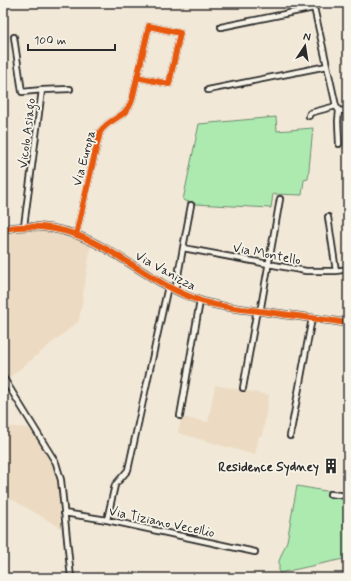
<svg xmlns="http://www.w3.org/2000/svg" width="351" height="581" viewBox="0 0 351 581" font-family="Mynerve,sans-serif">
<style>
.built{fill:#ecdbc2}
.green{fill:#adeab0;stroke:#6c8a6e}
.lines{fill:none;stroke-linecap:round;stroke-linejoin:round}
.street-casing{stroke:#2b2b2b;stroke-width:8}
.secondary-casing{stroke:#2b2b2b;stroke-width:9}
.street{stroke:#f7f3e8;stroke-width:4.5}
.secondary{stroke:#f7f3e8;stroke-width:6}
.cycleway-casing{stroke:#f7f3e8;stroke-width:8}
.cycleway{stroke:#e8590c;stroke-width:6}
.labels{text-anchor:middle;stroke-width:3.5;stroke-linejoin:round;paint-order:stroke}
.street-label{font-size:13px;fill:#2b2b2b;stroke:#f7f3e8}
.poi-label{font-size:13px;font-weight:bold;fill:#2b2b2b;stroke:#f7f3e8;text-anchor:end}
</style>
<rect width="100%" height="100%" fill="#f2e8d7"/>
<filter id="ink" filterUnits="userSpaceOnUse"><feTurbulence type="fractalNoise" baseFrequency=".025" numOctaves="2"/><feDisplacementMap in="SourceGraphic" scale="8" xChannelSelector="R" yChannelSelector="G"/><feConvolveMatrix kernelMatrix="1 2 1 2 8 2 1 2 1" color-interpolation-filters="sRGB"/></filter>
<g filter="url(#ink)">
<!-- built -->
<path class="built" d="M19,231L45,232L70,237L91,245L79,321L9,378L3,371V234Z
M215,385L269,395L262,436H259L255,455L178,433L181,417L208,422Z
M3,426L29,428L50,457L54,465L57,478L61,528L13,500L4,498L5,493H3Z"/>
<!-- green -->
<path class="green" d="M276,117L277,131L313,128L308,179L304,180L302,195L273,194L271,208L194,204L183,200L199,124Z
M297,486L343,494L344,502L348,503V558L279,573V561L287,541Z"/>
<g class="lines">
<!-- street casing -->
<g class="street-casing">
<path id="street" d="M313,3L336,106L339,111L348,110
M221,27L314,8
M14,37L22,92L42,90
M208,90L327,66
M309,116L310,113L336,106
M339,144L338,121L339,111
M328,217L336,271
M24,226L42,90L70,89
M76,235L100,132C110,117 126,119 132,100L149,26L180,33L169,84L137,77
M183,248L306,271H336L348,269
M176,286L191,205
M3,377L56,463L61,480L71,578
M243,388L256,315L261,307L280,199
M180,416L200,301
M290,436L312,318
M330,494L348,496
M64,513L107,520L255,552
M107,520L115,485L128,470L168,286"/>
</g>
<!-- secondary casing -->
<g class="secondary-casing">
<path id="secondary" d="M3,229C90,213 128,276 201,301C222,308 245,309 267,312C294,316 321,319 348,323"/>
</g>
<!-- street -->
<use href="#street" class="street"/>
<!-- secondary -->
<use href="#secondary" class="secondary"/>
<!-- cycleway casing -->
<g class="cycleway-casing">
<path id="cycleway" d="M3,229C90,213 128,276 201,301C222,308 245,309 267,312C294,316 321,319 348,323
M76,235L100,132C110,117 126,119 132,100L149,26L180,33L169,84L137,77"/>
</g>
<!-- cycleway -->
<use href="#cycleway" class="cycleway"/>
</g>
</g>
<!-- icons -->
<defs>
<g id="building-bare" transform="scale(1.2)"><path d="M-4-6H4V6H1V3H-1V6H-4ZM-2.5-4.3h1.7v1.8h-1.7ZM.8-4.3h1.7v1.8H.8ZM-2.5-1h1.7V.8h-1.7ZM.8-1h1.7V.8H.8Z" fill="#2b2b2b" stroke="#f7f3e8" stroke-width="2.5" paint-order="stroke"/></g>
</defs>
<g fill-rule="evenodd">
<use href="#building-bare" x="331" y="466"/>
</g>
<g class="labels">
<!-- street labels -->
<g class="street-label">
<text transform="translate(26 133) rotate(-83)" y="5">Vicolo Asiago</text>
<text transform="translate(83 158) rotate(-75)" y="5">Via Europa</text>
<text transform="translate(267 253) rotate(11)" y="5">Via Montello</text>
<text transform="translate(166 270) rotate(29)" y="5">Via Vanizza</text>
<text transform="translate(162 521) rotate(12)" y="5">Via Tiziano Vecellio</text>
</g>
<!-- poi labels -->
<g class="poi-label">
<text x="319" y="471">Residence Sydney</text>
</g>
</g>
<!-- margin -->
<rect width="351" height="581" fill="none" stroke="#f7f3e8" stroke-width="16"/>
<rect x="8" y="8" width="335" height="565" fill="none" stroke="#2b2b2b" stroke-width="1.5" filter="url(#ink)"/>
<!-- north arrow -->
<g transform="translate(305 46) rotate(12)" stroke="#f7f3e8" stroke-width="3" paint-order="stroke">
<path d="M0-3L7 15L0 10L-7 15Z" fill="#2b2b2b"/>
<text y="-6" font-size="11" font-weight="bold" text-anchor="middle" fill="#2b2b2b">N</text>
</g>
<!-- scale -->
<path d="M28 44v6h87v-6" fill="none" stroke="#2b2b2b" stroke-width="2"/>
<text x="34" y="44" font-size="12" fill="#2b2b2b" stroke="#f7f3e8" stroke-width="3" paint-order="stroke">100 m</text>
</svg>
